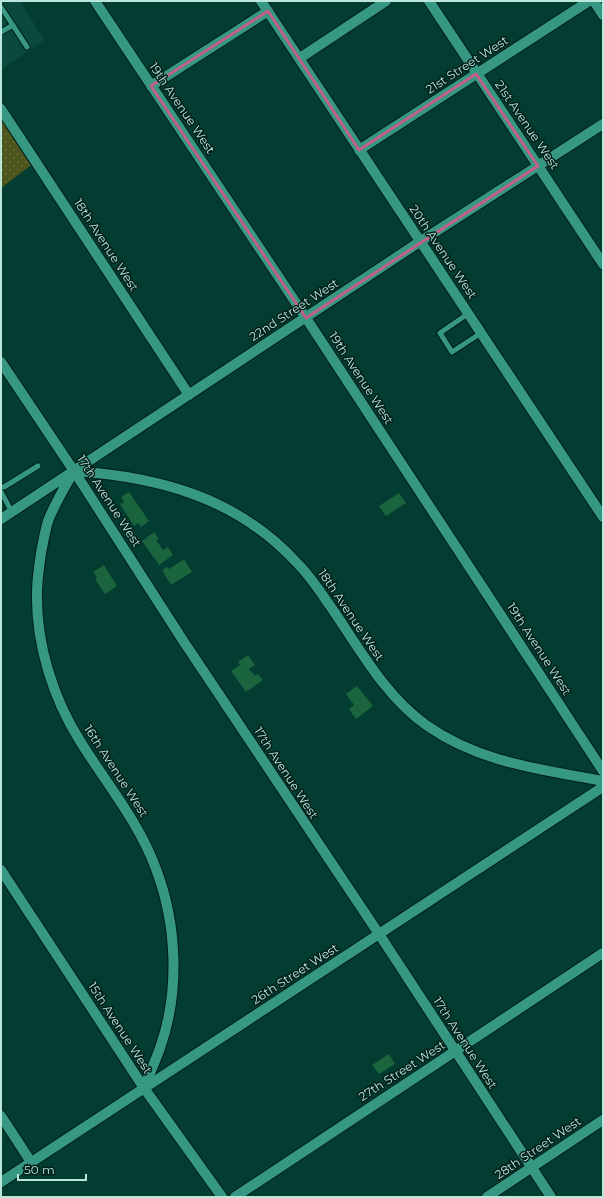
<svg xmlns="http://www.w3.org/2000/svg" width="604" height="1198" viewBox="0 0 604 1198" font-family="Montserrat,sans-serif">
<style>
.built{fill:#0a4a3e}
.grass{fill:url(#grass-dots)}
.building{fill:#1a643e}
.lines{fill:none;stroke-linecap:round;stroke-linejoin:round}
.lane-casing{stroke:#022019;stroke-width:7}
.street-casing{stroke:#022019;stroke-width:12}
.secondary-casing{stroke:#022019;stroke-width:12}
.lane{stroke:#369883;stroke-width:5}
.street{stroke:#369883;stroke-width:10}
.secondary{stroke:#369883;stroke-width:10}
.marked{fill:none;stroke:#c06087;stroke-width:3;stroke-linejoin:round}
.labels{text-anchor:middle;stroke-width:3;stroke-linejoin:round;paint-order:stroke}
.street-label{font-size:12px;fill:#bbe7da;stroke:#022019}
</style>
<defs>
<pattern id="grass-dots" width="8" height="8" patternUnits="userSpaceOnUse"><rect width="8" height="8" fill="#4e551c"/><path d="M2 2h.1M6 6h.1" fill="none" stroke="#666d3c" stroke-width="1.8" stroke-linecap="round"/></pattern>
</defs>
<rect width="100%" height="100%" fill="#033c31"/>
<!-- built -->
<path class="built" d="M1,1H20L44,40L1,70Z"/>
<!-- grass -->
<path class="grass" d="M1,119L31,165L1,188Z"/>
<!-- building -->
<path class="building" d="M129,492L149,521L141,527L138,523L134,526L120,504L124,502L121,497Z
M399,493L406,503L386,516L379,506Z
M154,532L159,539L156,540L163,550L168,547L173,555L159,565L142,541Z
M184,559L192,572L171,585L162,570L167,567L169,569Z
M104,565L117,586L105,594L95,579L97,577L93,572Z
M248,655L255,665L249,669L255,676L258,674L263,680L246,692L231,671L240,665L238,662Z
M357,686L373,706L356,719L349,709L354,705L346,694Z
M389,1054L395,1064L379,1074L372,1065Z"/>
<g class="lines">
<!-- lane casing -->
<g class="lane-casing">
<path id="lane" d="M1,7L27,47
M1,32L13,25
M469,313L440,333L452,352L481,333
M1,487H4L38,466
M1,492L12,512"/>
</g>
<!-- street casing -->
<g class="street-casing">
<path id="street" d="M95,1L306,318L603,771
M261,1L603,517
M429,1L603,264
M594,1L603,15
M300,58L386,1
M151,86L268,11
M1,109L189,395
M359,150L589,1
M1,519L421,241L603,124
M1,870L144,1088L222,1197
M144,1088C149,1075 155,1062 160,1048C180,992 177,924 156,869C139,822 106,783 80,741C53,698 36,644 37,593C37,580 39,567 41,553C43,543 45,531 48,521C55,503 65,487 74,471C160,477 238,498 298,564C312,578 323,596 335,613C362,653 386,696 426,725C480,763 540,769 603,781
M1,1116L31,1162
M235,1197L603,953
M487,1197L603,1120"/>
</g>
<!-- secondary casing -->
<g class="secondary-casing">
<path id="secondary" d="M1,362L74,471L184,642L379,934L551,1197
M1,1182L603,787"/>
</g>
<!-- lane -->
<use href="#lane" class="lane"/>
<!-- street -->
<use href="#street" class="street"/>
<!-- secondary -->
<use href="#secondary" class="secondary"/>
</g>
<!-- marked area -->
<path class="marked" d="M268,11L359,150L476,74L538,166L306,318L151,86Z"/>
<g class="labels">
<!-- street labels -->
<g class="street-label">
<text transform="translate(467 65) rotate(-33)" y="4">21st Street West</text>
<text transform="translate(182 108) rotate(56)" y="4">19th Avenue West</text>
<text transform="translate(527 125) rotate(56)" y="4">21st Avenue West</text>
<text transform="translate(106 245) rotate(57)" y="4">18th Avenue West</text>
<text transform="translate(443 252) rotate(56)" y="4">20th Avenue West</text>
<text transform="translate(294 310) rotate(-33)" y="4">22nd Street West</text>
<text transform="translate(361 378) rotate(57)" y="4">19th Avenue West</text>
<text transform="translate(109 501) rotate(57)" y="4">17th Avenue West</text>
<text transform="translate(351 615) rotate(56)" y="4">18th Avenue West</text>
<text transform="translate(539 649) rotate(57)" y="4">19th Avenue West</text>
<text transform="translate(116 771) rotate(57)" y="4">16th Avenue West</text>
<text transform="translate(286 773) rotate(57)" y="4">17th Avenue West</text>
<text transform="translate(295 974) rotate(-33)" y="4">26th Street West</text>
<text transform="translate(120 1028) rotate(57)" y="4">15th Avenue West</text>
<text transform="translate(465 1043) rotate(57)" y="4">17th Avenue West</text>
<text transform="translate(402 1071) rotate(-33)" y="4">27th Street West</text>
<text transform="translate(538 1148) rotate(-34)" y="4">28th Street West</text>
</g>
</g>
<!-- border -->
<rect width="604" height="1198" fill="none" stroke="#bbe7da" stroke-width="4"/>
<!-- scale -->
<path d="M18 1174v6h68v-6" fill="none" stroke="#bbe7da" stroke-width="2"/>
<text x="24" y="1174" font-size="12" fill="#bbe7da" stroke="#022019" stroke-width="3" paint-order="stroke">50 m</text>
</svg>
